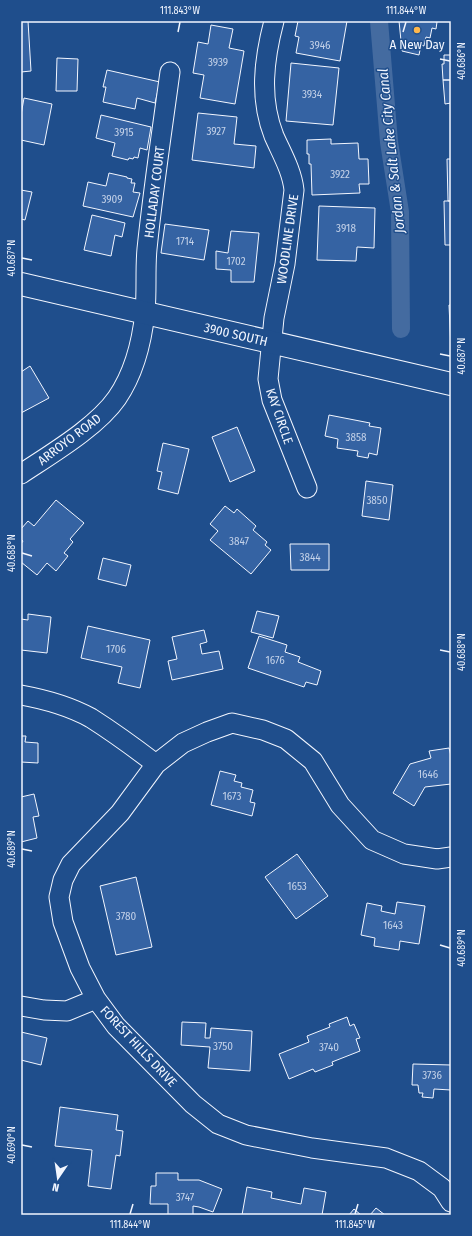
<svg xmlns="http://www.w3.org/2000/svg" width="472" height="1236" viewBox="0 0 472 1236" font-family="'Fira Sans Condensed',sans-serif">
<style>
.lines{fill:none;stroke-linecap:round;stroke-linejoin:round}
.canal{stroke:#446ba0;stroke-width:18}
.building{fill:#3563a3;stroke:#f2f6ff}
.minor-casing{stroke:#f2f6ff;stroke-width:21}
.major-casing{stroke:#f2f6ff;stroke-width:24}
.minor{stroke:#1f4e8c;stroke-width:19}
.major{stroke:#1f4e8c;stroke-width:22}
.ticks{fill:none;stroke:#f2f6ff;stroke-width:1.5}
.poi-dot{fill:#ffb74d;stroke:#1f4e8c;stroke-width:1.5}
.labels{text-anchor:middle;stroke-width:3;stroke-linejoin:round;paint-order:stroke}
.number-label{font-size:11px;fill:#c3d1e8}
.poi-label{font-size:13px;fill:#f2f6ff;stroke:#1f4e8c}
.street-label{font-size:13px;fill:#f2f6ff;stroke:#1f4e8c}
.water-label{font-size:14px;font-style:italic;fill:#f2f6ff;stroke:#1f4e8c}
.neatline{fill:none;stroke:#f2f6ff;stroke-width:1.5}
.ticks-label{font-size:10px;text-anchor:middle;fill:#f2f6ff}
</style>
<rect width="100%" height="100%" fill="#1f4e8c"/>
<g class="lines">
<!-- canal -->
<path class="canal" d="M379,21L389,142L400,212L401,329"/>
</g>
<!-- building -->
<path class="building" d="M21,21H28L31,71L21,72Z
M298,21H347L340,61L296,53L299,37L295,36Z
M399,21H432L437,22L436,29L432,28L430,38L426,37L424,46L421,45L419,55L402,51Z
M211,25L233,29L229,48L244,51L235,104L200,98L204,75L193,73L198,42L208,44Z
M444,55H451V80H443L442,64H444Z
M57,58L78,59L77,91H56Z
M291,63L339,68L333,125L286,121Z
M107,70L160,82L155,103L137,98L135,109L103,102L106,87H103Z
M443,80H451V103L445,104Z
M24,98L52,104L44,145L21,140V115Z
M198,113L237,117L234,144L256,146L254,168L192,160Z
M101,115L151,127L147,150L140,148L138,158L134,157L133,159L129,158L128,160L112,156L115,143L96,138Z
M331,139V144L358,143L359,159H368L369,184H359L360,193L312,195L311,164H309V154H307V140Z
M447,159H451V201H448Z
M109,173L127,177V178L132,179L131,183H135L133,192L140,193L133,217L83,206L88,182L106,186Z
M21,190L32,192L25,220L21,219Z
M444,201H451V245H445Z
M319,206L375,208L374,248L357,247L356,261L317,260Z
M92,215L125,223L122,237L115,235L111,256L84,250Z
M165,224L209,230L204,260L161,253Z
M231,231L259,233L254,282H231V270L216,269V251L228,253Z
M449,305H451V348Z
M30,366L49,398L21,413V372Z
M329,415L370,423L369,426L381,428L377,455L369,453L368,458L357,456L358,451L337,448L338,439L325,436Z
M237,427L255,471L230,482L212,437Z
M163,443L189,449L178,494L158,489L162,472L157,471Z
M366,481L393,485L389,520L362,516Z
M56,500L84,523L70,539L73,542L64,553L68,556L56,571L47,563L37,575L21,562V544L23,541L21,539V529L28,521L34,526Z
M225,506L234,513L237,509L256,526L253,530L267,542L265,545L271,550L251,574L210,540L218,531L210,524Z
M290,544H329V570H291Z
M103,558L131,565L126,586L98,579Z
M257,611L279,616L273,638L251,632Z
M28,614L51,617L47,653L21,650V619L28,620Z
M88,626L150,640L140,688L118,683L122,667L81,658Z
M204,630L207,642L200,644L202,654L219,651L223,669L172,680L168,661L177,659L172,637Z
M259,636L287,645L285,652L300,657L298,662L321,671L317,685L306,682L304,687L248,668Z
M21,736H26L25,742L38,743V763L21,762Z
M449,748L451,756V784L425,787L414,806L393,793L410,764L431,758L429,751Z
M220,771L236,775L234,781L242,783L241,787L253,790L250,802L255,803L252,816L211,805Z
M34,794L39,816L33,817L37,838L21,842V797Z
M297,854L328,896L296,919L265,877Z
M136,877L152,947L116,955L100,886Z
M397,902L425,906L419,944L400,941L399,950L374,946L375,938L361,935L367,903L382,906L381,911L395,914Z
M347,1017L350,1026L354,1024L360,1038L356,1039L360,1051L332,1062L333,1065L315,1072L313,1069L289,1079L279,1054L309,1042L307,1036L330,1027L329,1024Z
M182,1022L206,1023L205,1038H210L211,1028L252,1031L250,1071L208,1068L210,1047L181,1045Z
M21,1032L47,1038L41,1065L21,1060Z
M413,1064L451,1065V1090L434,1089L433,1098L422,1097L423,1093H419L418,1085H412Z
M60,1107L118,1115L116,1130L123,1131L120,1156L116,1155L111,1189L88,1186L92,1150L55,1146Z
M156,1173H178V1180H199L222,1189L213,1212L199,1207L193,1206V1215H168V1204H150L151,1186H156Z
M247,1187L272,1192L271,1198L301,1204L304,1188L326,1192L322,1215H242Z
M376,1208L385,1215H370Z
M354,1209L361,1215H349Z"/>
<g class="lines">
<!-- minor casing -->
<g class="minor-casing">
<path id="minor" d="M274,21C264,59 259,98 274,136C282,154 292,171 294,190L285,264L274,318L268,379L272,400L307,488
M21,474C51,454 97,427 117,398C134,373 142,341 145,312C147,291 145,270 147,249C153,190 162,131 170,72
M21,695C43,699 71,707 91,718C113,732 135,748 156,764
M451,857L437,859L404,854L372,840L340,805L313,761L286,739L263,730L232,723L207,732L183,743L156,764L120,813L71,864L63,880L59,897L63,922L80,968L96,999L116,1026L193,1104L218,1124L246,1135L312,1148L386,1158L419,1171L442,1188L451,1202
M21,1006L44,1010L67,1011L96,999"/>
</g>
<!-- major casing -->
<g class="major-casing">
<path id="major" d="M21,284L451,384"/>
</g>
<!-- minor -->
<use href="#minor" class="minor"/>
<!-- major -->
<use href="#major" class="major"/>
</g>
<!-- ticks -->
<path class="ticks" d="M178,32L180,22M403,32L406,22M440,59L450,61M22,258L32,260M440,354L450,356M22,553L32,556M440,650L450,652M22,849L32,851M440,945L450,948M22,1145L32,1147M130,1214L133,1204M355,1214L358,1204"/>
<!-- markers -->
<circle class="poi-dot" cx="417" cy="30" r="4"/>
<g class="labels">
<!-- number labels -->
<g class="number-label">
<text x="320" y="49">3946</text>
<text x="218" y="66">3939</text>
<text x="312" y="98">3934</text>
<text x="216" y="135">3927</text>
<text x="124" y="136">3915</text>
<text x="340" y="178">3922</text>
<text x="112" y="203">3909</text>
<text x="346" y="232">3918</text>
<text x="185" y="245">1714</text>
<text x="236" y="265">1702</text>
<text x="356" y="441">3858</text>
<text x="377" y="504">3850</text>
<text x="239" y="545">3847</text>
<text x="310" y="561">3844</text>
<text x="116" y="653">1706</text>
<text x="275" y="664">1676</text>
<text x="428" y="778">1646</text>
<text x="232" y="800">1673</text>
<text x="297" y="890">1653</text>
<text x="126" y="920">3780</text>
<text x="393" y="929">1643</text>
<text x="223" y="1050">3750</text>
<text x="329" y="1051">3740</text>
<text x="432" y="1079">3736</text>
<text x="185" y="1201">3747</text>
</g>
<!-- poi labels -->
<g class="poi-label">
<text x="417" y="49">A New Day</text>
</g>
<!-- street labels -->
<g class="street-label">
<text transform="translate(154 192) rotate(-83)" y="5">HOLLADAY COURT</text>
<text transform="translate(287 239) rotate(-82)" y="5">WOODLINE DRIVE</text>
<text transform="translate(236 334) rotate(13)" y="5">3900 SOUTH</text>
<text transform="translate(280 416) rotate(71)" y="5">KAY CIRCLE</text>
<text transform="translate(69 439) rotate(-37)" y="5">ARROYO ROAD</text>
<text transform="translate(139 1046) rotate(47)" y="5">FOREST HILLS DRIVE</text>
</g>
<!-- water labels -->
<g class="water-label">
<text transform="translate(391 151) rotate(-96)" y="5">Jordan &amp; Salt Lake City Canal</text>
</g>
</g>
<!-- border -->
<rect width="472" height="1236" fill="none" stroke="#1f4e8c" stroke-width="44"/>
<!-- north arrow -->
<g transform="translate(58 1178) rotate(193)" stroke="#1f4e8c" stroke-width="3" paint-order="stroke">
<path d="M0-3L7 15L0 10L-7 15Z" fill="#f2f6ff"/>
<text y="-6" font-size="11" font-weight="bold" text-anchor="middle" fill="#f2f6ff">N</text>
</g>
<rect x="22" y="22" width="428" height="1192" class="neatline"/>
<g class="ticks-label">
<text x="180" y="14">111.843°W</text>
<text x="406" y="14">111.844°W</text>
<text transform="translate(461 61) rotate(-90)" y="4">40.686°N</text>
<text transform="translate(11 258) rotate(-90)" y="4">40.687°N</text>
<text transform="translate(461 356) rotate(-90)" y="4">40.687°N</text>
<text transform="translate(11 553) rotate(-90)" y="4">40.688°N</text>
<text transform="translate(461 652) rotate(-90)" y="4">40.688°N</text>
<text transform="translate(11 849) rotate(-90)" y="4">40.689°N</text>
<text transform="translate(461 948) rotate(-90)" y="4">40.689°N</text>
<text transform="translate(11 1145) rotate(-90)" y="4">40.690°N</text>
<text x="130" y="1228">111.844°W</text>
<text x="355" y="1228">111.845°W</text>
</g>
</svg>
